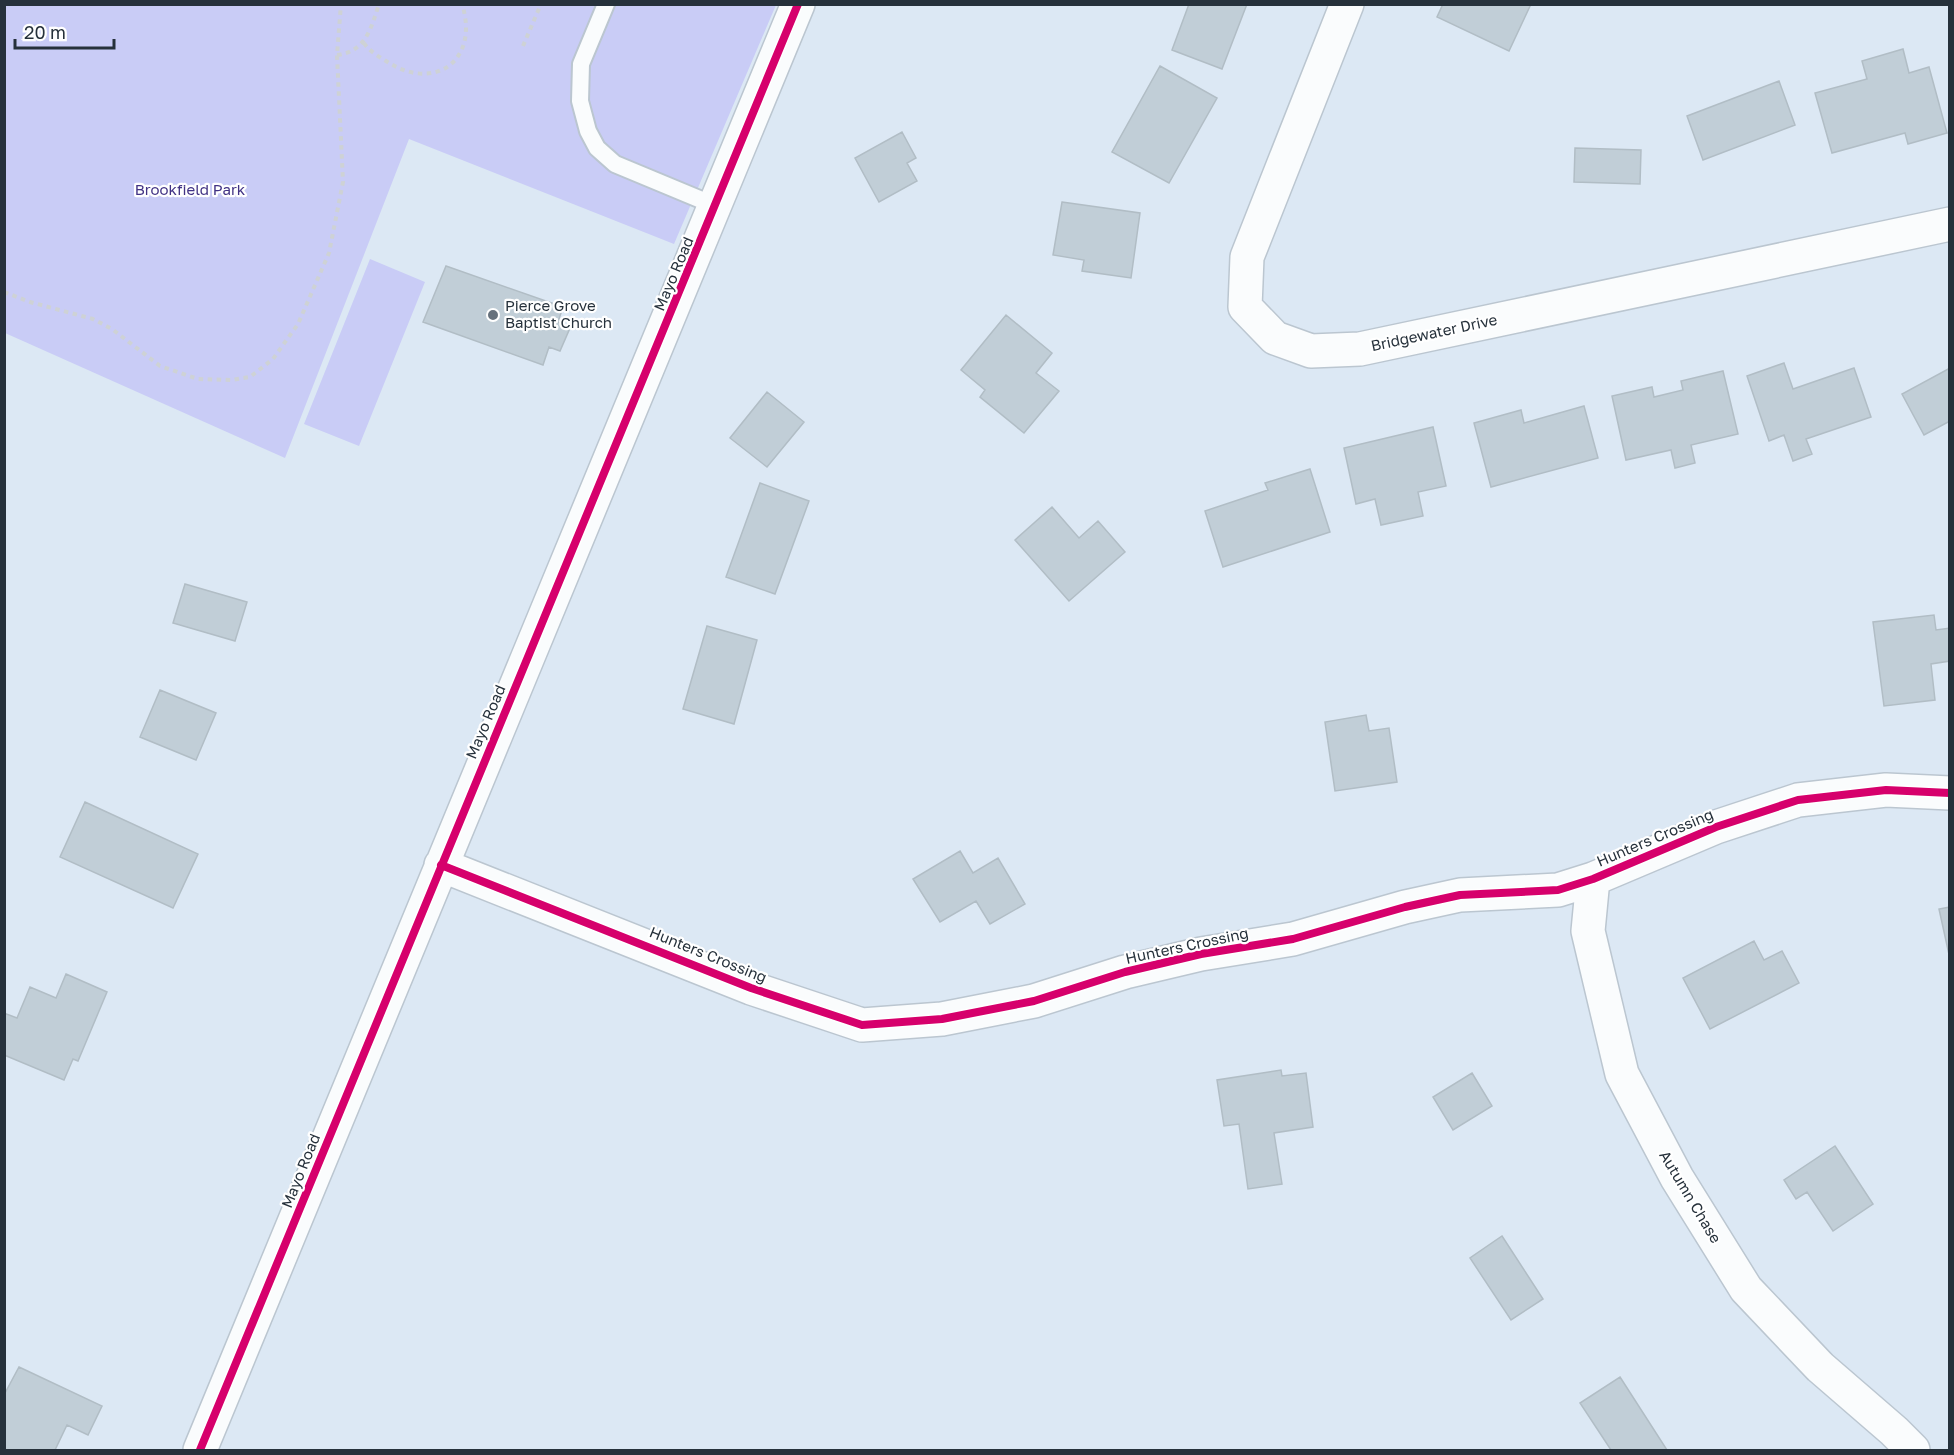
<svg xmlns="http://www.w3.org/2000/svg" width="1954" height="1455" viewBox="0 0 1954 1455" font-family="'Golos Text',sans-serif">
<style>
.green{fill:#c9ccf6}
.building{fill:#c1ced7;stroke:#b1bdc5;stroke-width:1.5}
.lines{fill:none;stroke-linecap:round;stroke-linejoin:round}
.service-casing{stroke:#bbc6d0;stroke-width:20}
.minor-casing{stroke:#bbc6d0;stroke-width:36}
.path{stroke:#ced2d5;stroke-width:4;stroke-dasharray:4.5 4.5;stroke-linecap:butt}
.service{stroke:#fafcfd;stroke-width:16}
.minor{stroke:#fafcfd;stroke-width:33}
.cycleway-casing{stroke:#fff;stroke-width:11}
.cycleway{stroke:#d6006c;stroke-width:8}
.poi-dot{fill:#66717c;stroke:#fff;stroke-width:2}
.labels{text-anchor:middle;stroke-width:4.5;stroke-linejoin:round;paint-order:stroke}
.park-label{font-size:15px;fill:#413284;stroke:#fff}
.street-label{font-size:15px;fill:#26313b;stroke:#fff}
.poi-label{font-size:15px;fill:#26313b;stroke:#fff;text-anchor:start}
</style>
<rect width="100%" height="100%" fill="#dce8f4"/>
<!-- green -->
<path class="green" d="M5,5H776L674,244L409,139L285,458L5,333Z
M370,259L425,282L359,446L304,424Z"/>
<!-- building -->
<path class="building" d="M1189,4H1247L1222,69L1172,50Z
M1443,4H1531L1509,51L1437,17Z
M1903,49L1909,73L1929,67L1947,133L1908,144L1905,133L1832,153L1815,93L1867,79L1862,61Z
M1160,66L1217,98L1169,183L1112,152Z
M1779,81L1795,125L1703,160L1687,116Z
M902,132L916,158L907,163L917,181L879,202L855,158Z
M1575,148L1641,150L1640,184L1574,182Z
M1062,202L1140,213L1131,278L1082,271L1084,260L1053,255Z
M446,266L563,307L558,322L570,328L560,351L549,347L543,365L423,322Z
M1006,315L1052,353L1036,373L1059,391L1024,433L980,397L985,390L961,370Z
M1784,363L1793,389L1854,368L1871,417L1806,439L1812,454L1793,461L1784,435L1769,441L1747,376Z
M1950,368V421L1924,435L1902,394Z
M1723,371L1738,434L1691,445L1695,463L1675,468L1671,450L1626,460L1612,396L1652,387L1654,397L1683,390L1681,381Z
M767,392L804,422L767,467L730,438Z
M1584,406L1598,458L1491,487L1474,423L1521,410L1524,423Z
M1433,427L1446,486L1418,492L1423,516L1381,525L1375,499L1356,504L1344,448Z
M1310,469L1330,532L1223,567L1205,511L1268,490L1265,483Z
M760,483L809,501L775,594L726,577Z
M1052,507L1079,538L1098,521L1125,552L1069,601L1015,540Z
M185,584L247,602L235,641L173,623Z
M1934,615L1936,630L1950,628V661L1931,664L1935,700L1884,706L1873,622Z
M707,626L757,640L734,724L683,709Z
M160,690L216,713L196,760L140,737Z
M1366,715L1369,731L1389,728L1397,782L1335,791L1325,722Z
M85,802L198,854L173,908L60,857Z
M960,851L973,873L998,858L1025,904L990,924L976,901L940,922L913,879Z
M1950,907V959L1939,909Z
M1754,941L1764,960L1782,951L1799,983L1710,1029L1683,978Z
M66,974L107,992L78,1061L73,1059L64,1080L4,1055V1013L17,1018L30,987L56,998Z
M1281,1070L1282,1076L1306,1073L1313,1127L1274,1133L1282,1184L1248,1189L1239,1124L1224,1126L1217,1080Z
M1472,1073L1492,1106L1453,1130L1433,1097Z
M1835,1146L1873,1204L1833,1231L1807,1192L1796,1199L1784,1180Z
M1502,1236L1543,1299L1511,1320L1470,1258Z
M19,1367L102,1406L88,1435L67,1425L55,1450H4V1395Z
M1620,1377L1667,1450H1611L1580,1403Z"/>
<g class="lines">
<!-- service casing -->
<g class="service-casing">
<path id="service" d="M606,4L581,64L580,101L588,131L597,148L615,164L716,206"/>
</g>
<!-- minor casing -->
<g class="minor-casing">
<path id="minor" d="M1347,4L1247,257L1245,307L1275,338L1311,351L1360,349L1950,224
M441,865L751,988L862,1025L942,1019L1034,1001L1125,972L1201,954L1293,939L1405,907L1460,895L1558,890L1593,879L1716,827L1798,800L1886,790L1950,793
M1593,879L1588,931L1622,1074L1677,1178L1746,1289L1820,1367L1894,1431L1913,1450
M200,1450L798,4"/>
</g>
<!-- path -->
<path class="path" d="M364,43C369,51 378,56 386,61C434,93 480,61 462,4
M523,46L541,4
M337,55C365,52 371,29 379,4
M4,292L30,302L93,319L112,329L160,366L198,379L231,380L250,377L273,359L298,324L329,253L343,182L337,55L341,4"/>
<!-- service -->
<use href="#service" class="service"/>
<!-- minor -->
<use href="#minor" class="minor"/>
<!-- cycleway casing -->
<g class="cycleway-casing">
<path id="cycleway" d="M441,865L751,988L862,1025L942,1019L1034,1001L1125,972L1201,954L1293,939L1405,907L1460,895L1558,890L1593,879L1716,827L1798,800L1886,790L1950,793
M200,1450L798,4"/>
</g>
<!-- cycleway -->
<use href="#cycleway" class="cycleway"/>
</g>
<!-- markers -->
<circle class="poi-dot" cx="493" cy="315" r="6"/>
<g class="labels">
<!-- park labels -->
<g class="park-label">
<text x="190" y="195">Brookfield Park</text>
</g>
<!-- street labels -->
<g class="street-label">
<text transform="translate(674 274) rotate(-67)" y="5">Mayo Road</text>
<text transform="translate(1434 333) rotate(-12)" y="5">Bridgewater Drive</text>
<text transform="translate(486 722) rotate(-67)" y="5">Mayo Road</text>
<text transform="translate(1655 838) rotate(-23)" y="5">Hunters Crossing</text>
<text transform="translate(1187 946) rotate(-12)" y="5">Hunters Crossing</text>
<text transform="translate(708 955) rotate(22)" y="5">Hunters Crossing</text>
<text transform="translate(301 1171) rotate(-68)" y="5">Mayo Road</text>
<text transform="translate(1690 1197) rotate(59)" y="5">Autumn Chase</text>
</g>
<!-- poi labels -->
<g class="poi-label">
<text x="505" y="311">Pierce Grove<tspan x="505" dy="17">Baptist Church</tspan></text>
</g>
</g>
<!-- border -->
<rect width="1954" height="1455" fill="none" stroke="#26313b" stroke-width="12"/>
<!-- scale -->
<path d="M15 39v9h99v-9" fill="none" stroke="#26313b" stroke-width="3"/>
<text x="24" y="39" font-size="18" fill="#26313b" stroke="#ffffff" stroke-width="4.5" paint-order="stroke">20 m</text>
</svg>
